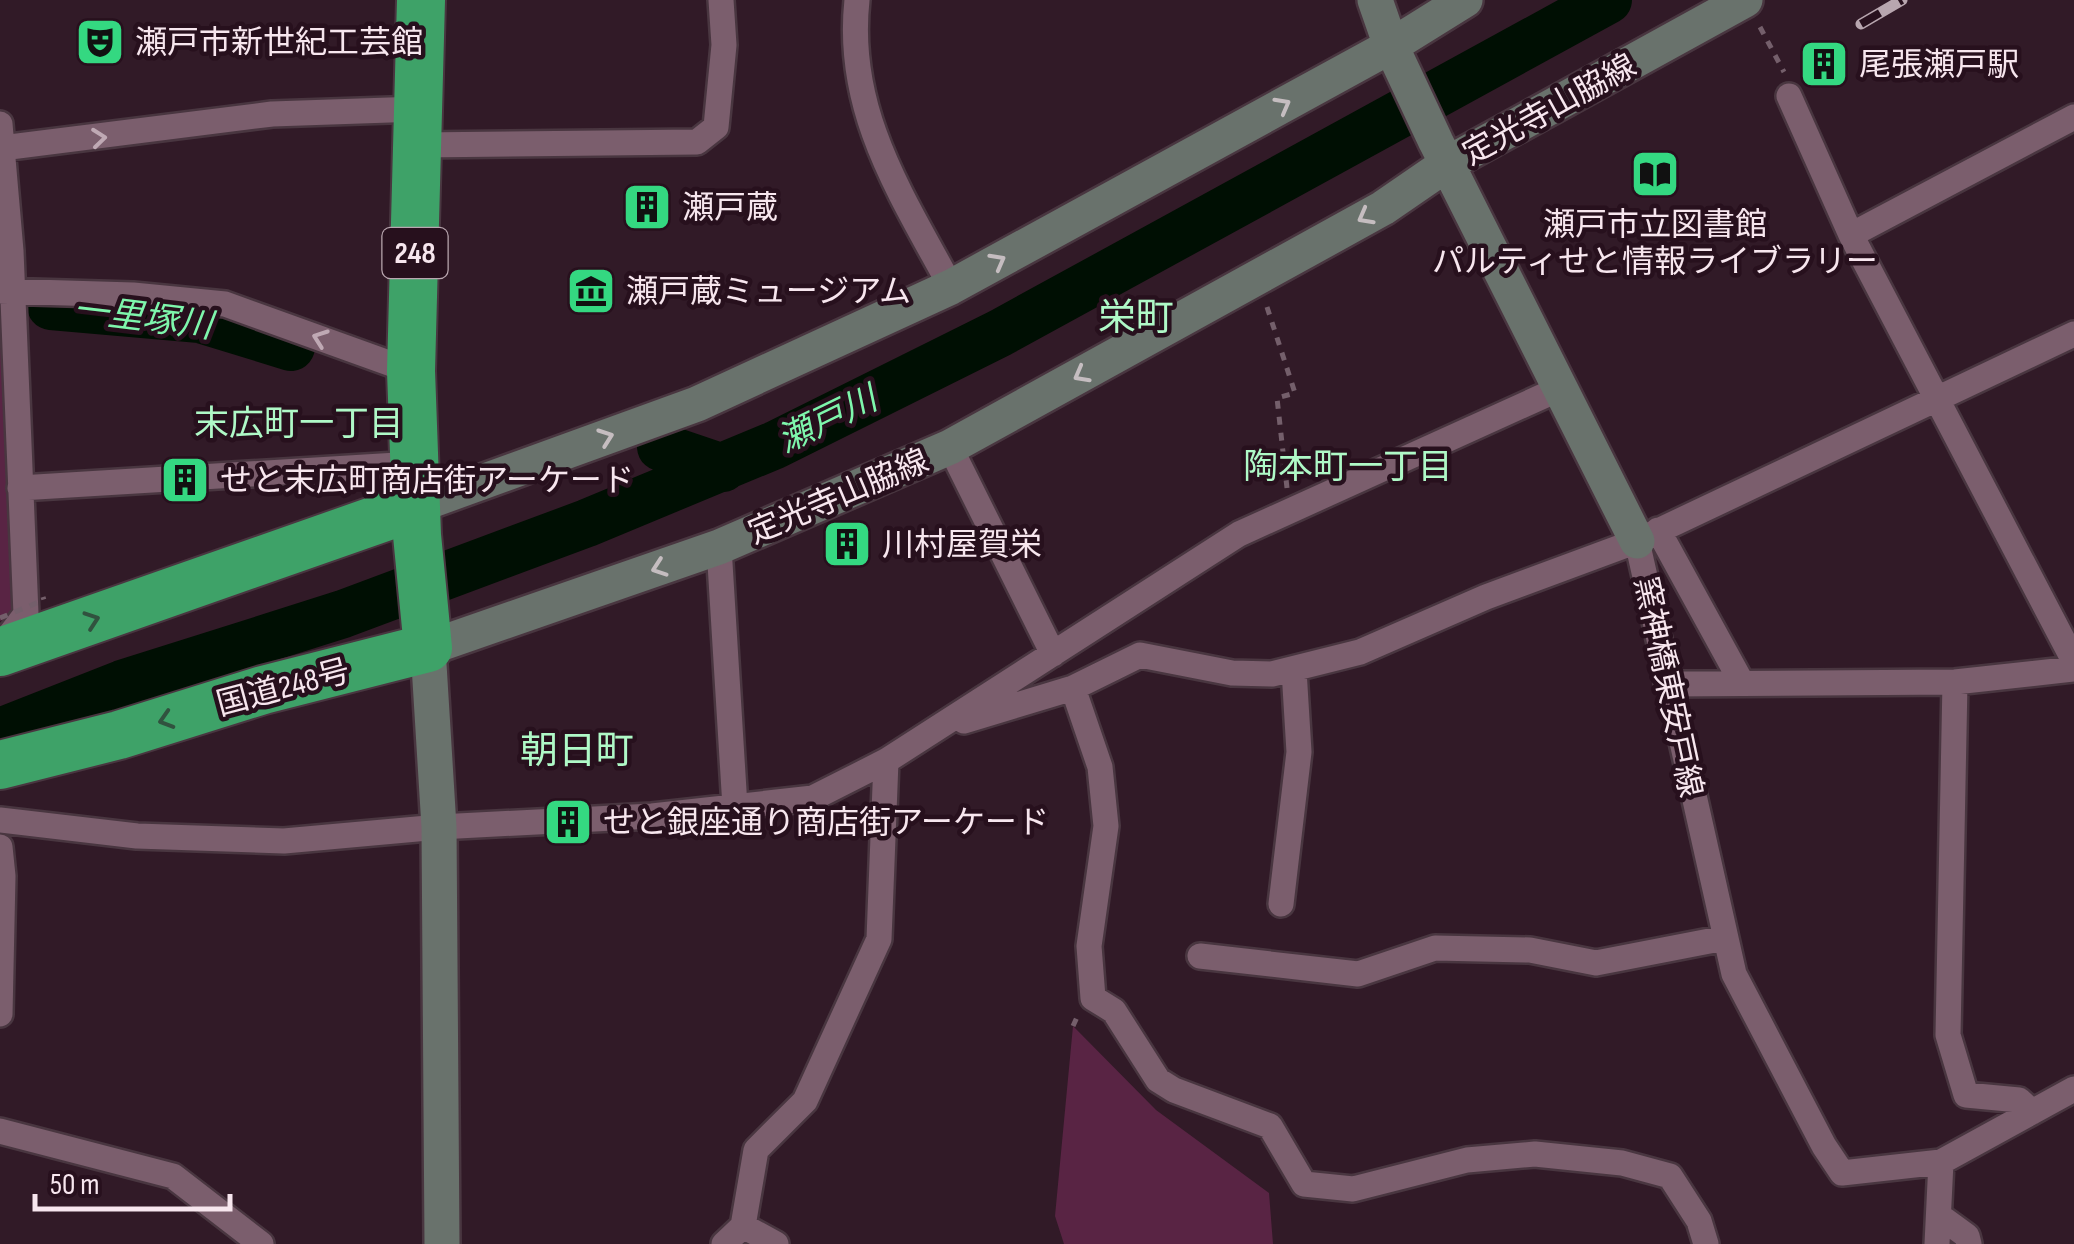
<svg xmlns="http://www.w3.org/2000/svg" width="2074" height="1244" viewBox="0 0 2074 1244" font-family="'Sofia Sans Condensed','Noto Sans JP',sans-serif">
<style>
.green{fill:#592444}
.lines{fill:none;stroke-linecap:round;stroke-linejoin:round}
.river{stroke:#000f03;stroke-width:48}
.street-casing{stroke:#493640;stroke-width:30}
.secondary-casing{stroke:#493640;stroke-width:40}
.highway-casing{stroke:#493640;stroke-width:52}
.path{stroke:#745f6b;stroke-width:5;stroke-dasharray:8 8;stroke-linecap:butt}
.street{stroke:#7b5e6d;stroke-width:25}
.secondary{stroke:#69726c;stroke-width:35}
.highway{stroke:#3ea268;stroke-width:48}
.rail-casing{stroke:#b8a6af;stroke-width:11}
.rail{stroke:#27101d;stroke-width:8;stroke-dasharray:22;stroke-linecap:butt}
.path-bridge{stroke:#745f6b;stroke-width:5;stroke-dasharray:8 8;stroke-linecap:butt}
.oneway{stroke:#c5bdc0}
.oneway2{stroke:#bfa9b4}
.oneway3{stroke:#31523f}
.labels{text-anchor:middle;stroke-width:9;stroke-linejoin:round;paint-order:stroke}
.shield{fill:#27101d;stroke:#b9a6af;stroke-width:2.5}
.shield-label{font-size:30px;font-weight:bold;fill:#f7e6ee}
.poi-label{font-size:32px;fill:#f7e6ee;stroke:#27101d;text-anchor:start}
.street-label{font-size:32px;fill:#f7e6ee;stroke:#27101d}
.water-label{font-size:35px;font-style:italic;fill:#7ef6ac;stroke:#27101d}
.neighbourhood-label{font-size:35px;fill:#aff9c7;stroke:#27101d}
.quarter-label{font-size:38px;fill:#aff9c7;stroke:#27101d}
</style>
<rect width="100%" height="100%" fill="#311a27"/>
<!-- green -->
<path class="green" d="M0,318H5L13,615L0,621Z
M1073,1026L1156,1110L1269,1193L1273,1244H1064L1055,1216Z"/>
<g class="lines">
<!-- river -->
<path class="river" d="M51,306L200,319L291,347
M661,447L723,468
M0,732L122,684L343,614L587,523L775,445L1000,333L1608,0"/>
<!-- street casing -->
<g class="street-casing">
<path id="street" d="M857,0C845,111 901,194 951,287
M1789,96L1851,235L2074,661
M0,124L11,251L26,614L2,645
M418,145L697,142L716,127L724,45L721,0
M2,148L272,114L419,109
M1851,235L2074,117
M0,291L133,295L225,304L411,371
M950,447L1053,654
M20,488L414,464
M1658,530L1742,683
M1637,541L1734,974L1824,1146L1842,1173L1941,1162L2074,1089
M719,547L735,807
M1955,682L1948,1035L1966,1095L2019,1100L2032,1112
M1667,684L1955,682L2074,669
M1073,688L1100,767L1106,826L1089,946L1093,998L1114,1011L1158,1080L1174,1090L1270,1126L1304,1184L1353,1189L1467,1160L1535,1154L1622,1163L1670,1176L1699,1221L1706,1244
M964,721L1073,688L1140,655L1232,673L1272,674L1360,652L1486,597L1637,541L2074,334
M0,820L137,836L284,841L439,827L652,816L813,798L886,761L1239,534L1561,388
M0,847L3,876L0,1014
M1281,904L1299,752L1294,670
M1200,956L1358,974L1435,948L1530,950L1596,963L1725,938
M0,1131L173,1176L261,1244
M1941,1217L1967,1236L1969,1244
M743,1226L776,1244
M724,1244L743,1226L756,1150L805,1101L879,939L886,761
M1937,1244L1941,1162"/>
</g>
<!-- secondary casing -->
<g class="secondary-casing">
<path id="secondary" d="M1375,0L1391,46L1436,142L1637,541
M416,506L697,404L951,287L1391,46L1465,0
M442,1244L439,827L428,648L719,547L950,447L1383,208L1447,164L1745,0"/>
</g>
<!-- highway casing -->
<g class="highway-casing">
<path id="highway" d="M0,652L416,506
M0,765L119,735L263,690L428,648L417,535L411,371L421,0"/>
</g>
<!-- path -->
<path class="path" d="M1760,27L1784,72
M1267,307L1295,393L1277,398L1287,488
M1073,1026L1078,1015"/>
<!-- street -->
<use href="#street" class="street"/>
<!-- secondary -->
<use href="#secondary" class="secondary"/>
<!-- highway -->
<use href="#highway" class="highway"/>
<!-- rail casing -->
<g class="rail-casing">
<path id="rail" d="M1861,24L1902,0"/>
</g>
<!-- rail -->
<use href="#rail" class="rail"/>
<!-- path-bridge -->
<path class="path-bridge" d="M0,618L44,600L43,597"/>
</g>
<!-- one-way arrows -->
<defs><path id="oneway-chevron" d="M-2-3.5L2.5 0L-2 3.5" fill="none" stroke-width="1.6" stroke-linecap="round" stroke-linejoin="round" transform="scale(2.5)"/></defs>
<g class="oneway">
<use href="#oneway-chevron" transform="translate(1283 105) rotate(-29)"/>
<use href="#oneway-chevron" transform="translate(1365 217) rotate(151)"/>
<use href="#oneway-chevron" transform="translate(998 261) rotate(-29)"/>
<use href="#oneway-chevron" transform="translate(1081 375) rotate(151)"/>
<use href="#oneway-chevron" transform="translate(606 437) rotate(-20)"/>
<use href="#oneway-chevron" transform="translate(659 568) rotate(161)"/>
</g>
<g class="oneway2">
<use href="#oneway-chevron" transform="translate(99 138) rotate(-6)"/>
<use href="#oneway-chevron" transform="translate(320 338) rotate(-160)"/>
</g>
<g class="oneway3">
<use href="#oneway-chevron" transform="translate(92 620) rotate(-19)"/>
<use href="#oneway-chevron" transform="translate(166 720) rotate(163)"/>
</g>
<!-- icons -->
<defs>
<g id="theatre-square" transform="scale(2.5)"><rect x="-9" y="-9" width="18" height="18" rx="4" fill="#34d881" stroke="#27101d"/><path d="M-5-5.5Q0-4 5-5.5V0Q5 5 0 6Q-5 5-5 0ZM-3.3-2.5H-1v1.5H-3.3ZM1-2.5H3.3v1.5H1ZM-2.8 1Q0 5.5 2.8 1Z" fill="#111"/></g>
<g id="building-square" transform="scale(2.5)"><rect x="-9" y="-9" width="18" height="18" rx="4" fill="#34d881" stroke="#27101d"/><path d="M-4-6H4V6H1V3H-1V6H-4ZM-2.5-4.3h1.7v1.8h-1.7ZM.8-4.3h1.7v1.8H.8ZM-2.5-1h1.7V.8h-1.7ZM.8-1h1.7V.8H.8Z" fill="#111"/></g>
<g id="library-square" transform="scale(2.5)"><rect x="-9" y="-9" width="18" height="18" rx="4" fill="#34d881" stroke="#27101d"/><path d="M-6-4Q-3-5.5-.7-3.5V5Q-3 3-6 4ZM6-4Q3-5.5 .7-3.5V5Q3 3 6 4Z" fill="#111"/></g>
<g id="museum-square" transform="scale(2.5)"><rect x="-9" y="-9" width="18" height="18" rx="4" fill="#34d881" stroke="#27101d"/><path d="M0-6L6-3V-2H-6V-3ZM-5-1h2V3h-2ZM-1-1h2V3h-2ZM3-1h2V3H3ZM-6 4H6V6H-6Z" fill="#111"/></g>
</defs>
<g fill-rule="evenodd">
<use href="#theatre-square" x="100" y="42"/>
<use href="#building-square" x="1824" y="64"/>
<use href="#library-square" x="1655" y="174"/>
<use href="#building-square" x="647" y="207"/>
<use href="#museum-square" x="591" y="291"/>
<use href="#building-square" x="185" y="480"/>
<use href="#building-square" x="847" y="544"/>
<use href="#building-square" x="568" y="822"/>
</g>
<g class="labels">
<!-- shield labels -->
<rect class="shield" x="382.5" y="228" width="65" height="50" rx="8"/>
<g class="shield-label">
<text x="415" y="263">248</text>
</g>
<!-- poi labels -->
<g class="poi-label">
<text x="135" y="53">瀬戸市新世紀工芸館</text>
<text x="1859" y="75">尾張瀬戸駅</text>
<text x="682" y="218">瀬戸蔵</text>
<text x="1655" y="235" text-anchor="middle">瀬戸市立図書館<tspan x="1655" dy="37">パルティせと情報ライブラリー</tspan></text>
<text x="626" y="302">瀬戸蔵ミュージアム</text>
<text x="220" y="491">せと末広町商店街アーケード</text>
<text x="882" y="555">川村屋賀栄</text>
<text x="603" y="833">せと銀座通り商店街アーケード</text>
</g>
<!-- street labels -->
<g class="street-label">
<text transform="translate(1549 109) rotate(-29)" y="11">定光寺山脇線</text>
<text transform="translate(838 496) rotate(-23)" y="11">定光寺山脇線</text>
<text transform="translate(283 687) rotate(-15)" y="11">国道248号</text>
<text transform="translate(1669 687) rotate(78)" y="11">窯神橋東安戸線</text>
</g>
<!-- water labels -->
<g class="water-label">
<text transform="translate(143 317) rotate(7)" y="12">一里塚川</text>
<text transform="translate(827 419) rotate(-26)" y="12">瀬戸川</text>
</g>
<!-- neighbourhood labels -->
<g class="neighbourhood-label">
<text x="299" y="435">末広町一丁目</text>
<text x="1348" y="478">陶本町一丁目</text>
</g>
<!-- quarter labels -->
<g class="quarter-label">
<text x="1136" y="330">栄町</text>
<text x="577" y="763">朝日町</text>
</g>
</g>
<!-- scale -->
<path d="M35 1194v15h195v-15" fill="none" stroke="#f7e6ee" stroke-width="5"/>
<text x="50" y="1194" font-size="30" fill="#f7e6ee" stroke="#27101d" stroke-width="8" paint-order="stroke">50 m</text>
</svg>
